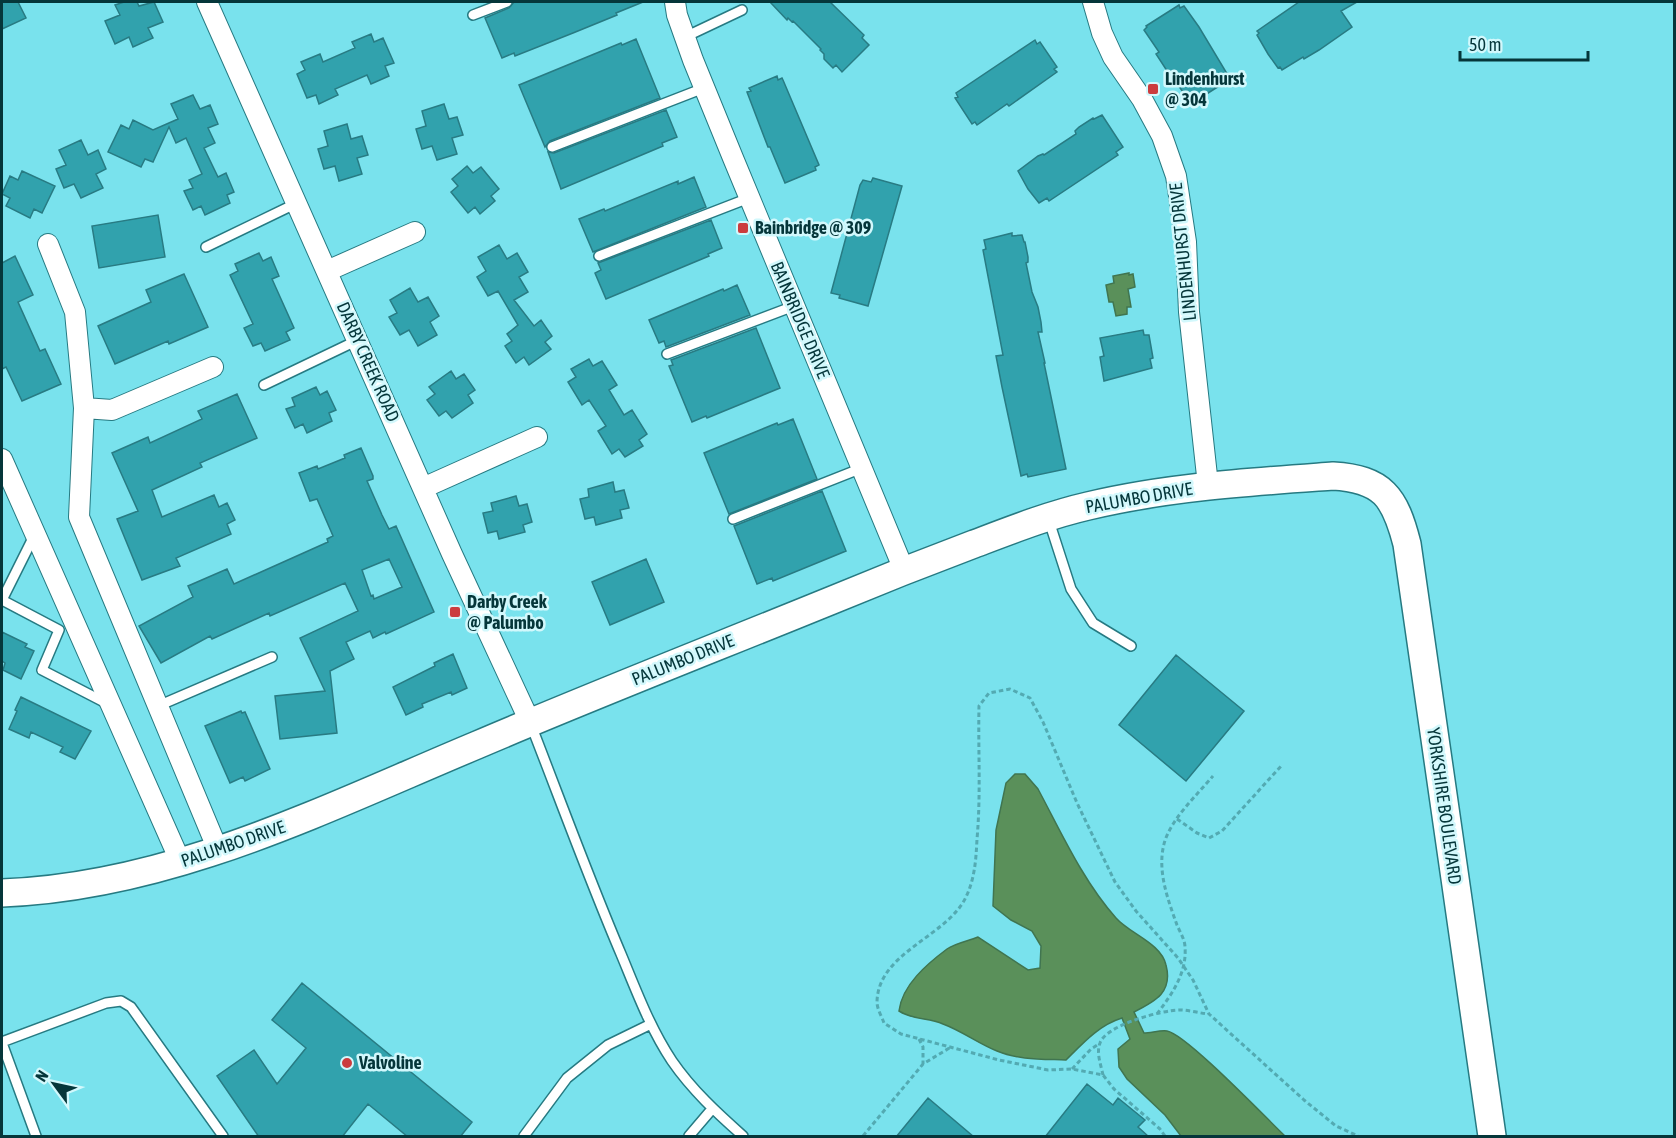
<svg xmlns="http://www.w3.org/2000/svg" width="1676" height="1138" viewBox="0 0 1676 1138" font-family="'Asap Condensed',sans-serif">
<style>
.water{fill:#5a905a;stroke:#407550;stroke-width:1.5}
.building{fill:#31a2ad;stroke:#287b83;stroke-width:1.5;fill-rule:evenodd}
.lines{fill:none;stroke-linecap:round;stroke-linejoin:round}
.lane-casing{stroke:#267a82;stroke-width:12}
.street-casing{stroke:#267a82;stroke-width:22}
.secondary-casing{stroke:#267a82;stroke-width:30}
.path{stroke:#53aab2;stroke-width:3;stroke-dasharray:4.5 3;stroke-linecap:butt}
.lane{stroke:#fff;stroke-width:9}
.street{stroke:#fff;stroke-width:20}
.secondary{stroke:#fff;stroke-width:27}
.poi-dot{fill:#cb3c3e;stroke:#d2f8fc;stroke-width:2}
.labels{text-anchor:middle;stroke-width:5;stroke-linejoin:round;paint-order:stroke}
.poi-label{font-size:18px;font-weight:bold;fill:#05363a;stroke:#d2f8fc;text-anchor:start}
.street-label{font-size:18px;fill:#05363a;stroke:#d2f8fc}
</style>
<rect width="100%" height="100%" fill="#79e2ed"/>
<!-- water -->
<path class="water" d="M1129,273V275L1133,274L1135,287L1128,289L1131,307H1127V314L1116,316L1113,302H1109L1106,285L1114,283L1113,276Z
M1015,774H1025L1038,789C1061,832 1083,881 1116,918C1130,934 1161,943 1166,965C1173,992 1156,1001 1134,1012L1144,1033C1151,1033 1160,1030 1167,1031C1186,1034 1267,1119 1285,1136H1181L1165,1115L1127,1079L1119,1067L1118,1049L1130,1039L1122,1018C1099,1025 1083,1043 1066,1060C1044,1059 1018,1060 997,1051C979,1044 962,1031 943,1024C928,1017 915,1021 899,1011C902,985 927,964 947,949C956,943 969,941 978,937L1028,970L1040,968L1041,946L1032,931L1011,920L993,906L996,830L1006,783Z"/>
<!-- building -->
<path class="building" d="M2,2H18L26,18L2,29Z
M124,2H137L139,6L154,2L163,22L148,28L153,38L133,47L129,37L115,44L105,21L120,15L115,5Z
M514,2H643L616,13L617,15L573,33L515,56L514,53L502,58L485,18L509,8Z
M770,2H830L864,35L862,38L869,45L842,72L836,65L833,68L824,59V54L820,50L821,49L793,21L792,22L788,18L787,20Z
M1299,2H1357L1341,11L1352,27L1319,50L1304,59L1303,57L1282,70L1280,67L1278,68L1268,54L1257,35L1259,33L1257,31Z
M1179,5L1180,8L1184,6L1199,27L1229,77L1225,79L1227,81L1194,102L1192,100L1189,101L1174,79L1173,80L1156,54L1159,52L1144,30L1147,27L1146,26Z
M371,34L374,42L383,38L394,63L385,66L389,76L371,84L367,75L335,89L338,95L319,104L316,95L307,98L297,74L305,70L301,62L320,54L323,62L355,48L352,42Z
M636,39L660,98L550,141L545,147L519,85L621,43L622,45Z
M1035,40L1037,44L1040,42L1057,67L1054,69L1057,72L1009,106L1007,104L977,125L975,122L972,124L955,98L958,97L956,93Z
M777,76L778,80L782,78L783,80L819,165L815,167L816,170L785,183L770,147H768L747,92L751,91L749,88Z
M193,95L200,109L210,105L218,124L208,128L215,143L204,148L218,177L226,173L234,192L227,195L230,203L205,215L201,206L193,210L184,191L193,188L189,180L202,174L186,138L176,143L169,127L153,162L145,159L141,167L108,152L121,125L129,129L133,120L153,130L178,119L171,104Z
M444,104L449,119L457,117L463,135L452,138L457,154L437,160L432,146L422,149L416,129L426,126L422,111Z
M666,110L677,137L662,143L663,146L561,189L548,152L554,153Z
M1102,115L1123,147L1116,152L1118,155L1049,201L1047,198L1039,203L1028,189L1018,171L1038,156L1043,154L1044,155L1076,134L1075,131L1079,127L1093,118L1094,119Z
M347,124L351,139L362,136L368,155L357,158L362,174L339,181L335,166L324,169L318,149L328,146L324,131Z
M81,140L88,155L98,150L106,169L96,174L103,188L81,198L74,184L64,188L56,169L66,165L59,150Z
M467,166L473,173L481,167L499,189L491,196L495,201L480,214L475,207L468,213L451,192L458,186L452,179Z
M22,171L55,186L42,213L34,209L30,218L6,206L10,198L2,194L10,176L18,180Z
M694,177L706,207L593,252L579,219L604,209L605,211L678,181V184Z
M873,178L902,186L868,306L839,298L840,295L831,293L860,185L863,180L871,182Z
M158,215L165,257L99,268L92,226Z
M711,220L722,248L708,254L709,256L606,299L595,273L601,270L598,263Z
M1012,233V236L1022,235L1024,242H1025L1028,257V262L1026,263L1032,292L1038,307L1041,322L1042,332H1038L1045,363H1044L1066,469L1028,477L1027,474L1021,476L1002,387L996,356L1003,355L983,250L986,249L984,240Z
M499,245L507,259L517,253L528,272L519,277L528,292L514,300L534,326L541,320L552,336L545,342L551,349L529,365L524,357L516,363L505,346L512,341L507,334L518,325L498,291L488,296L477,277L486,271L478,257Z
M259,253L263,261L271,257L279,276L272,279L294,328L286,332L290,340L265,351L261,343L253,346L244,328L253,324L230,275L238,271L235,264Z
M15,256L33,295L18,302L40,351L45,349L61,384L22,401L6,367L2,369V263Z
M184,274L208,327L169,344L168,341L115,364L98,326L151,302L146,290Z
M737,285L750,315L666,347L664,341L659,343L649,320L723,289L724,291Z
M410,288L418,302L428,297L439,316L430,322L437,335L418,346L409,330L400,335L389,317L397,313L390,300Z
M756,328L780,388L707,418L706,416L692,422L669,366L673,365L671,360Z
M1143,330L1144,335H1149L1153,358L1150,359L1152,368L1104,381L1100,357L1104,356L1100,338Z
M589,359L593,366L602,361L617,385L609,390L624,415L632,410L647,434L639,440L643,446L625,457L619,449L612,454L598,431L606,426L589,400L582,405L568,382L576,377L571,369Z
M451,371L456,379L464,374L475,390L468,395L473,403L452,418L446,411L439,416L427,400L435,394L429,387Z
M316,387L320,395L327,391L336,410L329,413L332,421L307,433L303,424L295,428L286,409L295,406L292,398Z
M237,394L257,438L200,463L202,467L152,490L162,517L214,495L219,507L227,503L235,520L227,524L231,534L176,558L180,566L142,580L117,519L138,511L112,453L148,437L150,443L202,419L198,411Z
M793,419L817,479L729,514L704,453L777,423L778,425Z
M361,448L373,476V479L367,481L382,515L389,529L396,526L434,612L386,634L385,632L373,638L370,631L346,642L354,659L330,671L337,733L280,739L275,696L325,691L300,638L358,611L345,583L270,616L269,613L212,639L210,636L161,663L139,626L193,597L188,586L227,569L234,584L328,542L327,539L333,536L317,499L310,501L299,473L317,466L318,469L345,458L344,455ZM389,559L402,587L374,599L373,595L371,596L362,570Z
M613,482L615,492L624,490L629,508L620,510L622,518L596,525L594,517L585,519L580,499L589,497L588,489Z
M822,491L846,551L773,581L772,578L757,584L734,526Z
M516,496L519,506L527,504L532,522L523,525L525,532L499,539L497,531L488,533L483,513L493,511L491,503Z
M646,559L664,602L610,625L592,582Z
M2,632L27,644L25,647L34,651L21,679L3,670L5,663L2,661Z
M453,654L467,688L452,695L451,692L422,704L423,707L406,715L393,687L435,666L434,663Z
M1176,655L1244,711L1186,781L1119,725Z
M21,697L91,731L75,759L60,752L63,747L31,732L29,738L9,729L17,711L15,710Z
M241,711L242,713L245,712L270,769L245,781L243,777L230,783L205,726Z
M302,983L472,1122L460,1137H408L368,1104L342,1137H259L217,1076L254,1050L277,1084L306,1048L272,1020Z
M1087,1084L1113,1105L1118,1098L1145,1120L1138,1127L1149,1137H1045Z
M928,1098L974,1137H896Z"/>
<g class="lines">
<!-- lane casing -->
<g class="lane-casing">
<path id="lane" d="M473,15L507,2
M685,37L742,10
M552,147L704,88
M206,247L297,203
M599,256L749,198
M667,354L794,306
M264,385L358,340
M733,519L862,468
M1049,521L1071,589L1093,623L1131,646
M35,534L2,600L59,630L42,670L106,703
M158,706L272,657
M531,725C561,802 589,879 621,954C636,990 650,1028 672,1061C692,1090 717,1113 743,1136
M2,1042L106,1003L121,1001L131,1007L223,1136
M2,1043L36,1136
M524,1136L567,1078L608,1045L651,1024
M689,1136L712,1109"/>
</g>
<!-- street casing -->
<g class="street-casing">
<path id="street" d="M207,2L452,554L530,722
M675,2L677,15L693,60L733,158L904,570
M1093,2L1102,33L1113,57L1142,99L1162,136L1176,176L1186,242L1189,312L1208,485
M48,244L75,312L84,408L79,517L218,850
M327,271L415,232
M84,408L112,410L213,367
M2,459L181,863
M423,488L537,437"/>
</g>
<!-- secondary casing -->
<g class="secondary-casing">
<path id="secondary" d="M2,893C170,887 324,809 477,745C594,695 712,649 830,601C878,581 926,562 974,544C1011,530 1049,515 1088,506C1168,487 1250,482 1333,476C1383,479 1395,497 1407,544L1492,1136"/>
</g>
<!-- path -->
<path class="path" d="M1177,819L1197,833L1209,838L1222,831L1282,765
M1157,1014C1172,994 1187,973 1185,947C1185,940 1180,932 1177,925C1168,900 1157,871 1164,844C1170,820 1197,795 1213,776
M919,1039L923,1047V1064
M1072,1069L1091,1049L1099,1044
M1103,1075C1101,1065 1096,1053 1100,1043C1106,1025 1162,1010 1180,1010C1189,1010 1199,1013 1208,1014
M863,1136L923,1064L951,1047
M1165,1136L1160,1129L1114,1089L1103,1075L1072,1069L1048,1070L999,1060L901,1034L884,1023C882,1017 877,1009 877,1002C878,952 947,937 966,897C975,878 976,859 977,839C981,794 978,750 979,706L989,693L1010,689L1030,698L1043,722L1077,803L1115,882L1136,911L1178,958L1193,980L1209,1014L1304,1100L1336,1126L1358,1136"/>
<!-- lane -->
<use href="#lane" class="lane"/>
<!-- street -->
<use href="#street" class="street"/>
<!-- secondary -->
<use href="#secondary" class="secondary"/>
</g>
<!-- markers -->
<g class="poi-dot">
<rect x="1147" y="83" width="12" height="12" rx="3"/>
<rect x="737" y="222" width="12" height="12" rx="3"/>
<rect x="449" y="606" width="12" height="12" rx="3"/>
<circle cx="347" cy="1063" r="6"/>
</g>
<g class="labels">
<!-- poi labels -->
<g class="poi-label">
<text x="1165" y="85">Lindenhurst<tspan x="1165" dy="21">@ 304</tspan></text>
<text x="755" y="234">Bainbridge @ 309</text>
<text x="467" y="608">Darby Creek<tspan x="467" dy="21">@ Palumbo</tspan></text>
<text x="359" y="1069">Valvoline</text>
</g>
<!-- street labels -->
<g class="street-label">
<text transform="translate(1183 252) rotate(-96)" y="6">LINDENHURST DRIVE</text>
<text transform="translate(800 320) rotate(67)" y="6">BAINBRIDGE DRIVE</text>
<text transform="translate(368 362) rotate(66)" y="6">DARBY CREEK ROAD</text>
<text transform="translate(1139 498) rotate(-10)" y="6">PALUMBO DRIVE</text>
<text transform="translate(683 660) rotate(-22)" y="6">PALUMBO DRIVE</text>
<text transform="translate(1444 806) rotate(82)" y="6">YORKSHIRE BOULEVARD</text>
<text transform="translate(233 844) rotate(-19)" y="6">PALUMBO DRIVE</text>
</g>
</g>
<!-- border -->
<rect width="1676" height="1138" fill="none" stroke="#05363a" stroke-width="6"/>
<!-- north arrow -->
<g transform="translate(54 1084) rotate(303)" stroke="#d2f8fc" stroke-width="4.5" paint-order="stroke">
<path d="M0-4.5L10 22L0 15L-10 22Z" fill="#05363a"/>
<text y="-9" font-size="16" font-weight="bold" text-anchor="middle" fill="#05363a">N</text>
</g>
<!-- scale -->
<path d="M1460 51v9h128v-9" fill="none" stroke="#05363a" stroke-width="3"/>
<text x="1469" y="51" font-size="18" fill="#05363a" stroke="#d2f8fc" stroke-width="4.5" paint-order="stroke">50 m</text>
</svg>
